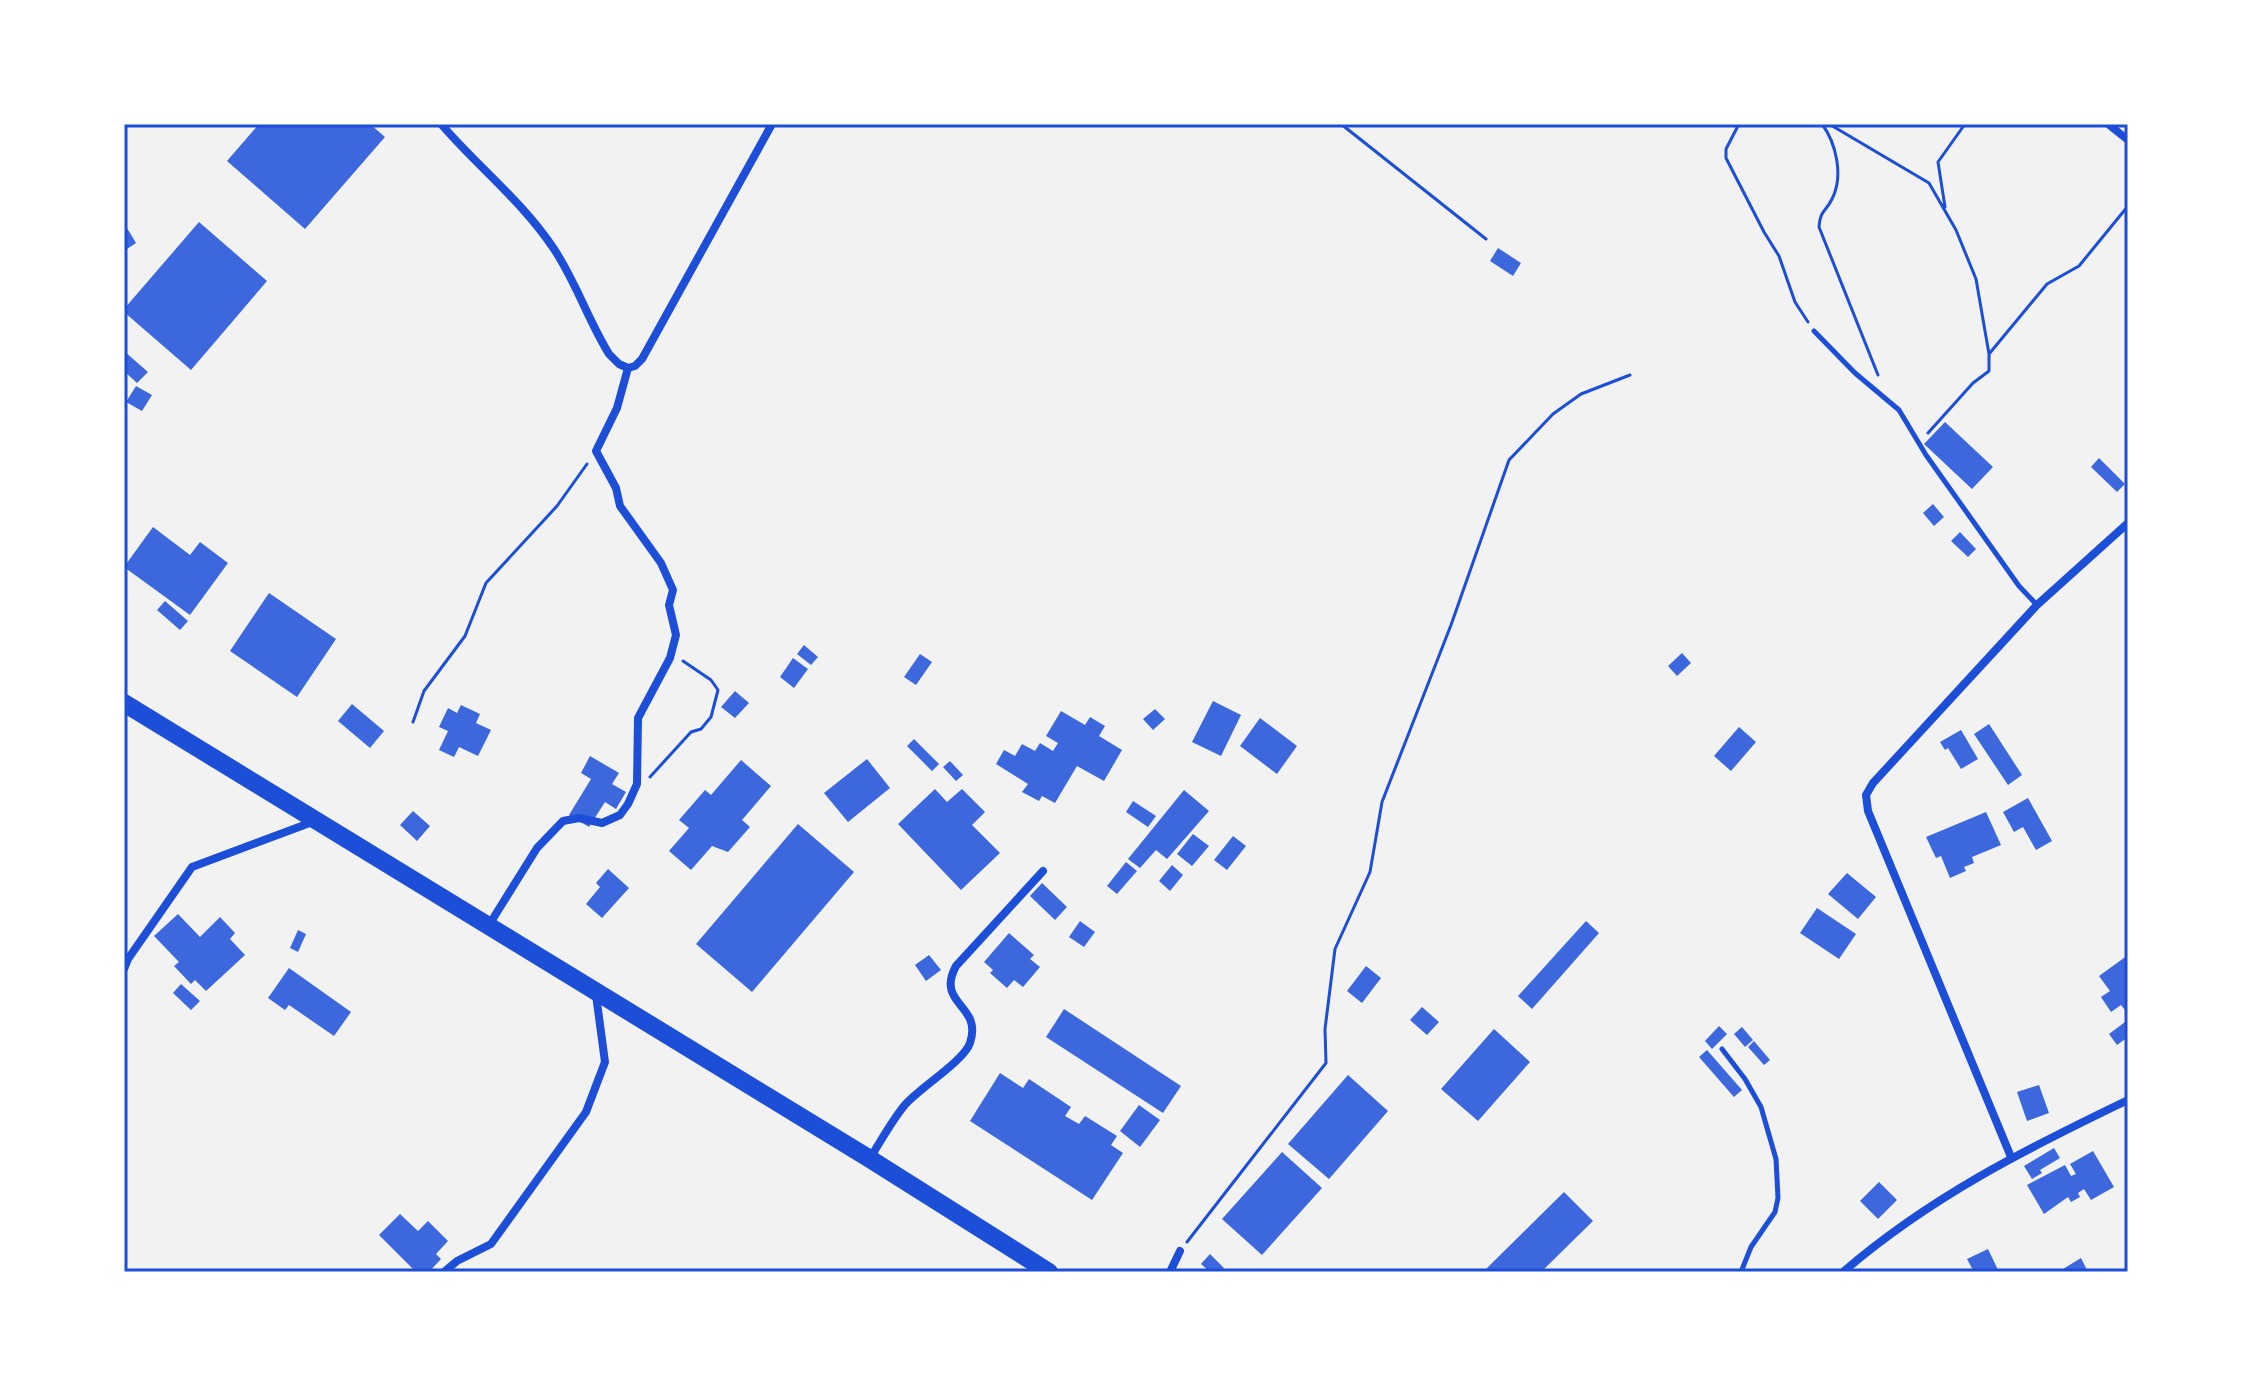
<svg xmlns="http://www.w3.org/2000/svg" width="2252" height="1396" viewBox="0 0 2252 1396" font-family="Cabin,sans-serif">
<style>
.building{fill:#3d67dc}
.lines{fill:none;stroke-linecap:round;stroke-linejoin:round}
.path{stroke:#1d4ed8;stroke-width:3}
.service{stroke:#1d4ed8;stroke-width:5}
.minor{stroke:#1d4ed8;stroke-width:8}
.trunk{stroke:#1d4ed8;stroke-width:18}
.neatline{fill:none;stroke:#1d4ed8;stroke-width:3}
</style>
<rect width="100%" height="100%" fill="#f2f2f2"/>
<!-- building -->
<path class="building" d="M259,124H370L385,137L305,229L227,161Z
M199,222L267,281L191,370L124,312V309Z
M124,223L136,243L124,251Z
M1498,248L1521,263L1513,276L1490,261Z
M124,351L148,372L137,383L124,371Z
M136,386L152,395L142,411L126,402Z
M1945,422L1993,467L1972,489L1924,444Z
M2099,458L2125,484L2117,492L2091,467Z
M1933,504L1944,517L1934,526L1923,513Z
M153,527L190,555L200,542L228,563L190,615L124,567Z
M1960,532L1976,549L1968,557L1951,541Z
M269,593L336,639L297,697L230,651Z
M165,601L188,621L180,630L157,610Z
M804,645L818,657L811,665L797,654Z
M1682,653L1691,663L1677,676L1668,666Z
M920,654L932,662L916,685L904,677Z
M793,658L808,669L794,688L780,677Z
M735,691L749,703L735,718L721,707Z
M1213,701L1241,715L1221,756L1192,742Z
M352,704L384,731L370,748L338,721Z
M461,705L480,714L476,723L491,730L478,756L459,747L454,757L439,750L448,731L439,727L448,708L457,713Z
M1155,709L1165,719L1153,730L1143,719Z
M1061,711L1085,725L1090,717L1105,726L1099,736L1122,750L1104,781L1077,766L1055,803L1042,796L1039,801L1022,792L1028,784L996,764L1004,750L1015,756L1022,744L1035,751L1040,743L1053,751L1058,743L1046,736Z
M1260,718L1297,746L1277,774L1240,746Z
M1989,724L2022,775L2008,785L1974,734Z
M1739,727L1756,742L1731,771L1714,756Z
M1961,730L1978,759L1961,769L1948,748L1945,750L1940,742Z
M914,739L939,764L932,771L907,746Z
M590,756L619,773L612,784L626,792L616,809L605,802L589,827L569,815L591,779L581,773Z
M867,759L890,788L848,822L824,793Z
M741,760L771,786L742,820L750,827L728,852L712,846L691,870L669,851L689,828L679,820L705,790L711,795Z
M950,761L963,775L956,781L943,767Z
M935,789L947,802L962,789L985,812L972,825L1000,853L961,890L898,824Z
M1184,790L1209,811L1167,859L1156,850L1140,868L1128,859Z
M2028,798L2052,841L2036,850L2023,827L2014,832L2003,812Z
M1133,801L1156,816L1148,827L1126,812Z
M413,811L430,826L417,841L400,825Z
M1986,812L2001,845L1972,857L1974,863L1964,867L1966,871L1950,878L1941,856L1936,858L1926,837Z
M798,824L854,872L752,992L696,944Z
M1193,834L1209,846L1192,866L1177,854Z
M1233,836L1246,846L1227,870L1214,860Z
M1126,862L1137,871L1117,894L1107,886Z
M1172,865L1183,875L1170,891L1159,881Z
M608,869L629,888L602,918L586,904L600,887L596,883Z
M1847,873L1876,897L1858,919L1828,894Z
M1042,883L1067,907L1055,920L1030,896Z
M1817,908L1856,934L1839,959L1800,933Z
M178,914L200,937L220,917L235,933L230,939L245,955L206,991L195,980L191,984L174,966L179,962L154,936Z
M1080,921L1095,932L1084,947L1069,937Z
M1586,921L1599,933L1532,1009L1518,996Z
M298,930L306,934L298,952L290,948Z
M1009,933L1034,955L1030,959L1040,967L1023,987L1014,980L1007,988L990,973L993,970L984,962Z
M929,955L941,970L926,981L915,965Z
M2128,955V1014L2121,1005L2111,1012L2101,997L2110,991L2099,976Z
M1366,966L1381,978L1362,1003L1347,991Z
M289,968L351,1012L334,1036L289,1005L285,1010L268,998Z
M181,984L200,1001L191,1010L173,993Z
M1422,1007L1439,1022L1427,1035L1410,1020Z
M1064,1009L1181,1086L1163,1113L1046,1037Z
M2125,1022L2128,1026V1037L2117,1045L2109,1034Z
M1719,1026L1727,1034L1712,1049L1705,1041Z
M1742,1027L1753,1040L1745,1047L1734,1034Z
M1494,1029L1530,1062L1478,1121L1441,1089Z
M1754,1041L1770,1060L1764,1065L1748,1047Z
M1707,1050L1742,1090L1734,1097L1699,1057Z
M1000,1073L1023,1088L1029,1079L1071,1107L1065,1116L1079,1124L1085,1116L1117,1136L1111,1145L1123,1153L1092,1200L970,1121Z
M1348,1075L1388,1111L1329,1179L1288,1144Z
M2039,1085L2049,1113L2027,1121L2017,1092Z
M1139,1105L1160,1120L1140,1147L1120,1131Z
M2054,1148L2060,1158L2040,1170L2042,1173L2032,1179L2024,1166Z
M2093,1151L2114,1187L2091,1200L2084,1189L2078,1193L2080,1197L2071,1202L2068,1197L2044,1214L2027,1185L2065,1165L2071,1176L2076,1174L2070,1164Z
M1282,1152L1322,1188L1262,1255L1222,1219Z
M1879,1182L1897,1200L1878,1219L1860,1201Z
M1564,1192L1593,1221L1541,1272H1483Z
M400,1214L418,1231L428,1221L448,1241L436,1254L441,1259L429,1272H416L379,1235Z
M1988,1249L1999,1272H1974L1967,1259Z
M1210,1254L1224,1268L1220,1272H1210L1201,1264Z
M2081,1258L2088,1272H2058Z"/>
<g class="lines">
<!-- path -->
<path class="path" d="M1341,124L1486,239
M1739,124L1726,149V158L1764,232L1779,256L1795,302L1808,322
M1822,124C1836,143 1844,176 1832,199C1826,212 1820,210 1819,227L1878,375
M1829,124L1929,183L1956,230L1976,279L1989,354V371L1973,383L1928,433
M1945,207L1938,162L1965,124
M1989,354L2047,284L2079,266L2128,206
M413,722L424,691L465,636L486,583L557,506L587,464
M650,777L691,732L701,729L711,717L718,690L711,680L683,661
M1187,1242L1326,1063L1325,1029L1335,949L1370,872L1382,802L1451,625L1509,460L1553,414L1581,394L1630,375"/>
<!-- service -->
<path class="service" d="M1814,331L1855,373L1899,410L1926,455L2019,586L2037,605
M1722,1049L1745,1079L1761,1107L1776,1159L1778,1198L1775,1212L1751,1247L1741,1272"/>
<!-- minor -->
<path class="minor" d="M441,124C478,167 522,201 554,249C576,282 588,320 609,354L619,364L628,368
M2108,124L2128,140
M489,925L537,848L563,821L579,818L602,823L620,815L628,804L637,784L638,718L670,658L676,635L669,605L673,590L661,563L620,506L616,488L596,451L617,408L628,368L635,366L642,359L772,124
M124,969L128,959L192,867L315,821
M2011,1157L1868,811L1866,795L1873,783L2037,605L2128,523
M870,1158C881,1141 891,1122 904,1106C918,1089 964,1061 970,1043C983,1004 935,1005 956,966L1043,871
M444,1272L457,1261L491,1244L586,1112L605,1062L596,995
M1170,1272L1180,1251
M1843,1272C1930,1197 2026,1149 2128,1100"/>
<!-- trunk -->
<path class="trunk" d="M124,703L870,1159L1049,1272"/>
</g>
<!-- border -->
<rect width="2252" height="1396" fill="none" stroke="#ffffff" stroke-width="252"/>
<rect x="126" y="126" width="2000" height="1144" class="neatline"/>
</svg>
